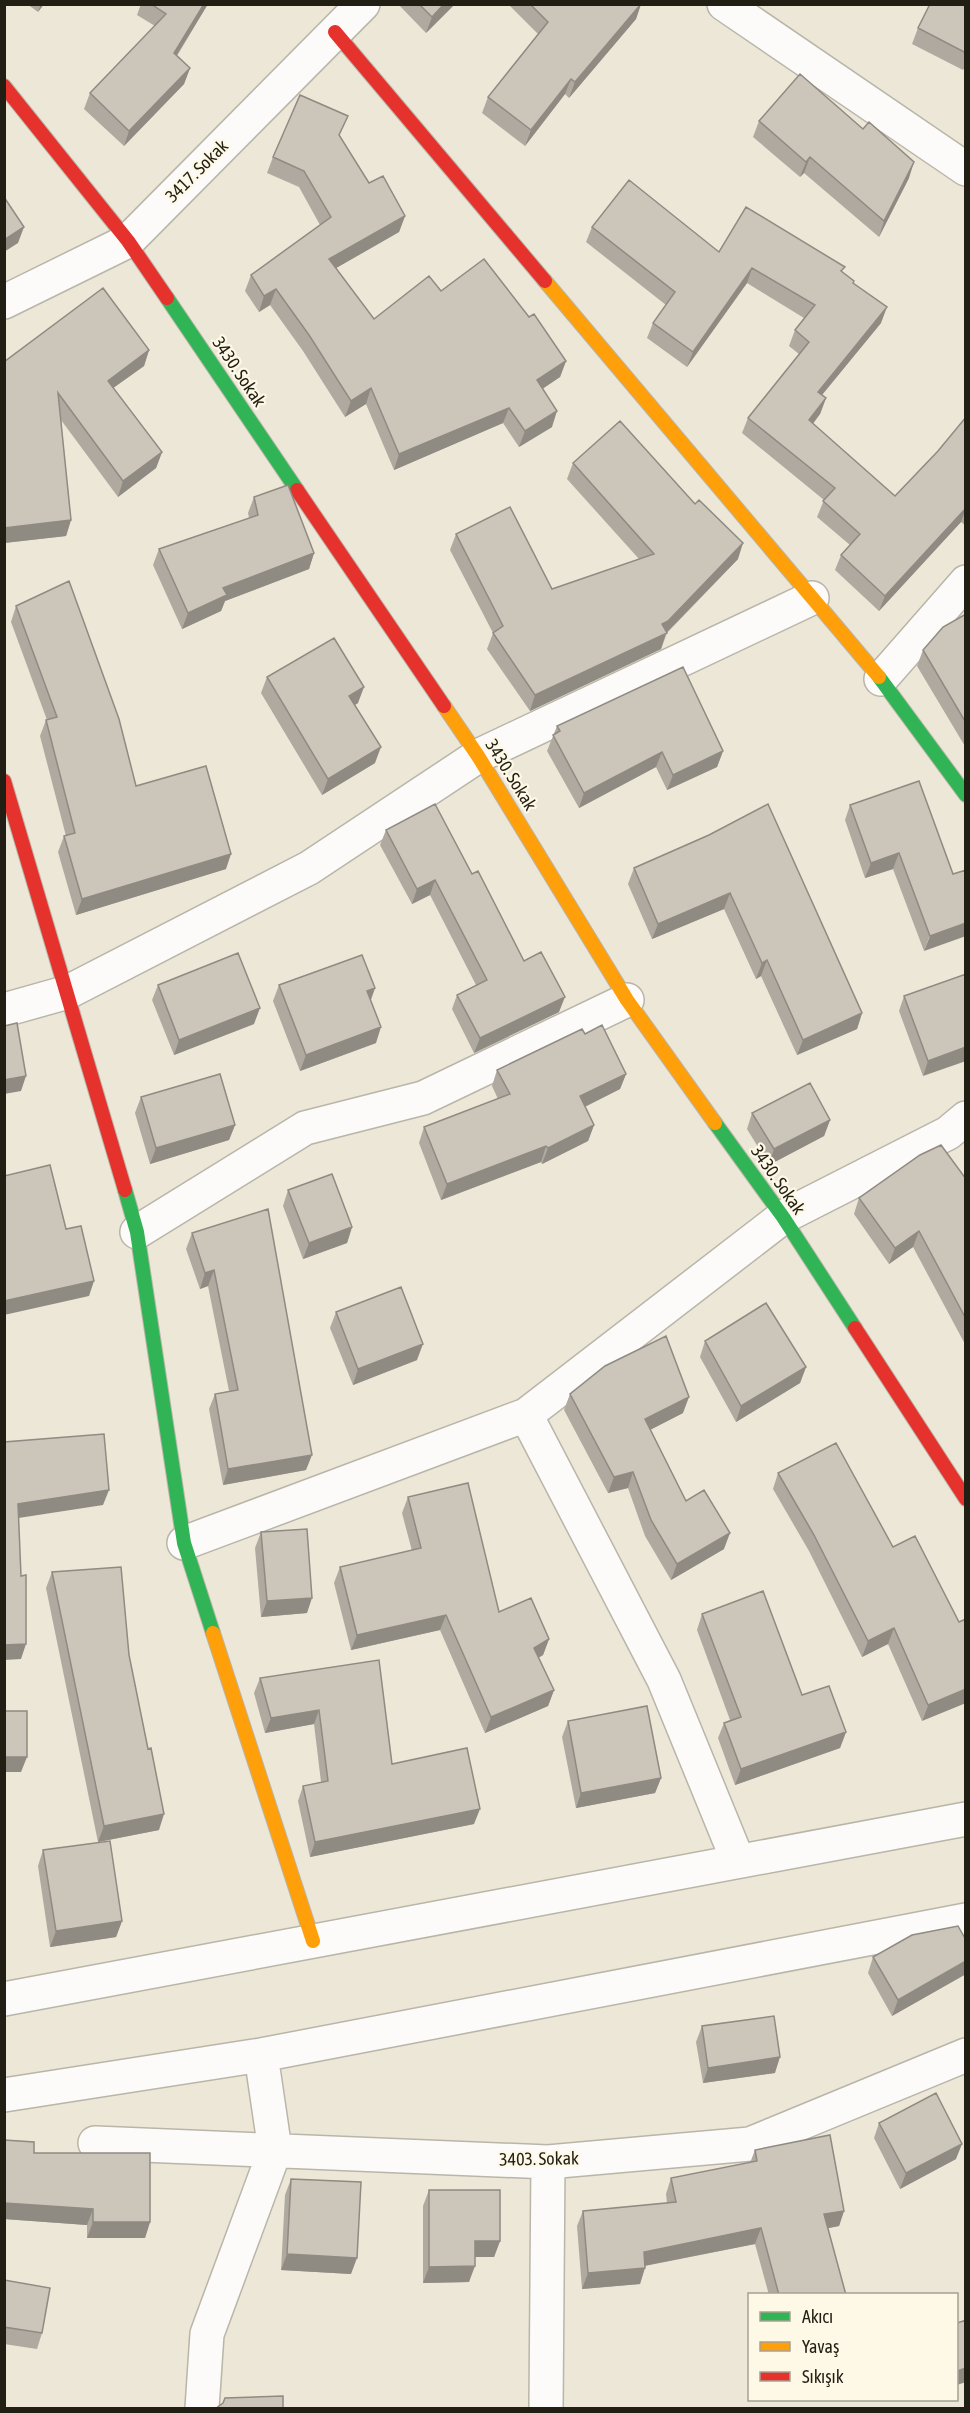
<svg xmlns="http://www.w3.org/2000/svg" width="970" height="2413" viewBox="0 0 970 2413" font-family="'Asap Condensed',sans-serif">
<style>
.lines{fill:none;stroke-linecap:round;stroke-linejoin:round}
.street-casing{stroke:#b9b5a9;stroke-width:36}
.fast-casing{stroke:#b9b5a9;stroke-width:16}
.slow-casing{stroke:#b9b5a9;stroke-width:16}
.jam-casing{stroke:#b9b5a9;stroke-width:16}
.street{stroke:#fcfbf9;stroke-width:33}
.fast{stroke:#30b455;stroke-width:14}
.slow{stroke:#ff9f0a;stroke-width:14}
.jam{stroke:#e5322d;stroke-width:14}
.wall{fill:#afa9a0}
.shaded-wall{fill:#8f8a82}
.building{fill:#ccc5ba;stroke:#8f8a82;stroke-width:1.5}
.labels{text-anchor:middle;stroke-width:4.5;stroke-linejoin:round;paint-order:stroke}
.street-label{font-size:18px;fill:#211e13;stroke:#fef8e7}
</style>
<rect width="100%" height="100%" fill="#ece7d7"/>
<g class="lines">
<!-- street casing -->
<g class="street-casing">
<path id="street" d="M724,4L966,169
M4,302L128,241L363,4
M881,679L966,582
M4,1010L68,992L309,868L478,756L812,598
M137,1232L305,1128L423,1098L627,1000
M526,1415L664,1680L738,1861
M184,1543L526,1415L783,1217L948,1133L966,1118
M4,1999L966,1819
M4,2095L261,2055L966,1920
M95,2143L548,2162L750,2144L966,2055
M202,2408L207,2334L275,2150L261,2055
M546,2408L548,2162"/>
</g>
<!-- fast casing -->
<g class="fast-casing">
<path id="fast" d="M167,298L297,490
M879,677L966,795
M715,1123L783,1217L855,1328
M125,1190L137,1232L184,1543L213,1633"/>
</g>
<!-- slow casing -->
<g class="slow-casing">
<path id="slow" d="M545,281L879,677
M444,706L478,756L627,1000L715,1123
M213,1633L313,1941"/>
</g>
<!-- jam casing -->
<g class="jam-casing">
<path id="jam" d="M335,32L545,281
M4,86L128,241L167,298
M297,490L444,706
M4,781L125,1190
M855,1328L966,1499"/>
</g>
<!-- street -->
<use href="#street" class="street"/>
<!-- fast -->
<use href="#fast" class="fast"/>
<!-- slow -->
<use href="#slow" class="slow"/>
<!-- jam -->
<use href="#jam" class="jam"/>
</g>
<!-- wall -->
<path class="wall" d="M27,4H44L38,12Z
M141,4H208L177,56L190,68L184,84L124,146L84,109L90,93L155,26L137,15Z
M398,4H455L426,33Z
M508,4H641L636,19L569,98L565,94L525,146L482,113L488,97L538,34Z
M966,4V66L963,70L912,44L918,28Z
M759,121L909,178L879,237L804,173L800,177L753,137Z
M340,136L369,183L405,216L399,232L336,268L374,319L441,291L529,317L566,361L560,377L543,388L552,427L519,447L503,423L394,470L366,404L345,417L303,351L270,305L259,312L245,291L251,275L320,225L299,187L267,173L273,157Z
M592,227L719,252L843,272L853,283L881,323L822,395L826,398L820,414L813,424L895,496L938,451L966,417V526L961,522L879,611L835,570L841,555L850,545L817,517L824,500L742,433L748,418L799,354L789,346L795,330L804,318L747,283L687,367L647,338L653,323L666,305L586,242Z
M149,350L144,366L113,388L162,452L156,468L118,497L61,420L71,520L66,536L4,543V362Z
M573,463L738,559L667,633L661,649L530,711L487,649L493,633L450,550L456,534L552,589L639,559L567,479Z
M254,497L314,553L309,569L225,601L221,611L182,629L153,565L159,549L249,518L248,513Z
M16,606L136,786L226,869L76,915L58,852L64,836H66L40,736L46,720H47L11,622Z
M966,614V748L917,666L923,650Z
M267,677L358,703L355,705L375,763L322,795L261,693Z
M557,726L723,751L717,767L667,790L656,767L579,808L547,751Z
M850,805L953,874L924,951L893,869L865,878L845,820Z
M386,830L472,874L524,961L559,1012L474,1053L452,1009L457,995L476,985L430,895L412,904L380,845Z
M709,835L862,1013L857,1029L797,1055L761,976L756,979L724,909L652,939L628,884L634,868Z
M966,974L923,1076L899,1011L904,996Z
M158,985L254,1024L174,1055L152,1000Z
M279,985L375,988L371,1000L376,1043L300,1071L273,1001Z
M585,1034L626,1074L620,1089L585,1107L594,1125L588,1141L542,1164L541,1162L441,1200L419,1143L424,1127L498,1099L492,1086L497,1070Z
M141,1097L235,1125L229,1140L150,1164L135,1113Z
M752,1113L830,1120L824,1136L769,1165L747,1129Z
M966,1179V1346L913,1247L889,1264L854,1214L859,1198Z
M288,1190L352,1227L347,1243L303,1259L283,1206Z
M268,1209L306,1470L223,1485L209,1409L215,1394L229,1391L208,1286L200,1289L186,1249L192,1233Z
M336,1312L417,1360L353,1385L330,1328Z
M705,1341L806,1367L800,1383L736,1422L700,1357Z
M570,1394L683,1413L650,1430L686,1501L724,1549L671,1580L645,1536L628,1488L608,1493L564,1410Z
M778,1473L959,1622L922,1721L888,1644L862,1657L809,1551L773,1489Z
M408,1497L499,1612L549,1639L543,1655L538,1658L554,1690L548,1706L485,1733L440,1630L351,1650L334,1583L340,1567L412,1551L402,1513Z
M261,1532L307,1613L261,1617L255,1548Z
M52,1572L129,1655L159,1830L98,1842L46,1588Z
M702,1614L802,1695L846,1732L840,1748L735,1785L718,1738L724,1723L730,1720L697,1630Z
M379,1660L392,1764L474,1824L310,1857L298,1801L303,1786L321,1782L314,1724L265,1733L254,1693L260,1678Z
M568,1721L661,1778L655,1793L576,1808L562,1737Z
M43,1850L122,1921L116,1937L50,1947L38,1866Z
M966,1940V1974L892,2016L868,1973L873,1957Z
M702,2026L775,2073L703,2083L696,2042Z
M879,2123L956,2159L900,2189L874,2138Z
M4,2140L34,2153L150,2222L145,2238H87V2225L4,2219Z
M755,2150L844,2211L839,2226L828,2228L846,2295H769L755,2244L645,2266L640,2284L582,2289L577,2226L583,2211L667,2203L666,2194L671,2178L750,2163Z
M291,2179L351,2274L281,2270L285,2195Z
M429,2190L500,2241L494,2257H475L469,2282L423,2283V2206Z
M4,2280L42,2333L37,2349L4,2344Z"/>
<!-- shaded-wall -->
<path class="shaded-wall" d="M41,4H44L38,12Z
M204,4H208L168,69L174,53Z
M444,4H455L426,33L432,17Z
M641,4L636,19L569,98L575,82Z
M190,68L184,84L124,146L129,131Z
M571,79L565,94L525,146L531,130Z
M810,157L804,173L800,177L806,162Z
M914,162L909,178L879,237L884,221Z
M405,216L399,232L324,275L329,259Z
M24,227L18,243L4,252V240Z
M752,268L747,283L687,367L693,352Z
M276,289L270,305L259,312L264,296Z
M887,307L881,323L812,407L818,392Z
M149,350L144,366L102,396L108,381Z
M566,361L560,377L532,396L537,380Z
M371,388L366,404L345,417L351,401Z
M826,398L820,414L803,436L809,420Z
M509,408L503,423L394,470L399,454Z
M557,411L552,427L519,447L525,431Z
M162,452L156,468L118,497L123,481Z
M966,508L961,522L879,611L885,596Z
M71,520L66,536L4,543V528Z
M743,543L738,559L666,633L661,649L530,711L535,695L662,624Z
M314,553L309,569L225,601L221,611L182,629L188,613L223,588Z
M364,687L358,703L343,712L349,696Z
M381,747L375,763L322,795L328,779Z
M723,751L717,767L667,790L673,775Z
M662,752L656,767L579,808L584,793Z
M899,853L893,869L865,878L871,863Z
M231,854L226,869L76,915L82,899Z
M435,880L430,895L412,904L417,889Z
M730,893L724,909L652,939L658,924Z
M966,923V936L924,951L930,936Z
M767,960L761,976L756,979L762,963Z
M375,988L369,1004L367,991Z
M565,997L559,1012L474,1053L480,1038Z
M260,1008L254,1024L174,1055L179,1040Z
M862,1013L857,1029L797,1055L803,1040Z
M381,1027L376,1043L300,1071L306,1055Z
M966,1047V1061L923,1076L928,1061Z
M626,1074L620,1089L574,1112L580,1096Z
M26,1076L21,1091L4,1094V1080Z
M830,1120L824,1136L769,1165L774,1149Z
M235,1125L229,1140L150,1164L156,1148Z
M594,1125L588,1141L542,1164L548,1148Z
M546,1146L541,1162L441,1200L447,1184Z
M352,1227L347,1243L303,1259L309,1243Z
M919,1231L913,1247L889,1264L895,1248Z
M214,1270L208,1286L200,1289L205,1273Z
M94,1281L89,1296L4,1315V1301Z
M423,1344L417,1360L353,1385L358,1369Z
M806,1367L800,1383L736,1422L741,1406Z
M689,1397L683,1413L640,1435L645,1419Z
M312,1455L306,1470L223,1485L228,1469Z
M633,1472L628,1488L608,1493L614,1477Z
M109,1490L103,1505L12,1519L18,1504Z
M730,1533L724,1549L671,1580L677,1564Z
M312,1598L307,1613L261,1617L267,1601Z
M446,1615L440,1630L351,1650L357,1635Z
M894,1628L888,1644L862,1657L868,1641Z
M549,1639L543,1655L528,1664L534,1648Z
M26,1644L21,1659L4,1660V1645Z
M966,1689V1703L922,1721L928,1705Z
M554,1690L548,1706L485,1733L491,1717Z
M319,1710L314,1724L265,1733L271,1718Z
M846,1732L840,1748L735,1785L741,1769Z
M4,1757H27L21,1772H4Z
M661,1778L655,1793L576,1808L581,1793Z
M480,1809L474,1824L310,1857L315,1842Z
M164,1814L159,1830L98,1842L104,1826Z
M122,1921L116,1937L50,1947L56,1931Z
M966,1961V1974L892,2016L898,2000Z
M780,2057L775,2073L703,2083L708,2068Z
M962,2144L956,2159L900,2189L906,2173Z
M4,2203L93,2209L87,2225L4,2219Z
M844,2211L839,2226L819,2230L824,2214Z
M93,2222H150L145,2238H87Z
M761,2228L755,2244L638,2267L644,2252Z
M475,2241H500L494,2257H469Z
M287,2254L357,2258L351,2274L281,2270Z
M475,2266L469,2282L423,2283L429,2267Z
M645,2268L640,2284L582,2289L588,2273Z
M966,2368V2382L957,2385V2371Z"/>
<!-- building -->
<path class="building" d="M151,4H204L174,53L190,68L129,131L90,93L166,14Z
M419,4H444L432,17Z
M530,4H641L575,82L571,79L531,130L488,97L548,22Z
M930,4H966V53L918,28Z
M800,74L863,129L869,122L914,162L884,221L810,157L806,162L759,121Z
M300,95L348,116L339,135L369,183L383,176L405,216L329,259L374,319L429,276L441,291L484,259L529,317L534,314L566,361L537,380L557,411L525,431L509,408L399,454L371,388L351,401L309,335L276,289L264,296L251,275L331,217L304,171L273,157Z
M629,180L719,252L746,207L845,267L841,271L854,281L853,283L887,307L818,392L826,398L809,420L895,496L938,451L966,417V508L885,596L841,555L860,534L823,501L835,488L748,418L809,342L795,330L815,305L752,268L693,352L653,323L675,292L592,227Z
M4,197L24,227L4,240Z
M103,288L149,350L108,381L162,452L123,481L58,393L71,520L4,528V362Z
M620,421L695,504L699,500L743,543L668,621L662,624L667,633L535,695L493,633L503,626L456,534L510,507L552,589L654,554L573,463Z
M288,485L314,553L223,588L227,595L188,613L159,549L258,515L254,497Z
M69,581L119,719L136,786L206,766L231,854L82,899L64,836L75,833L46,720L57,717L16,606Z
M966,614V723L923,650L943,627Z
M334,638L364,687L349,696L381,747L328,779L267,677Z
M683,667L723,751L673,775L662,752L584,793L553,735L560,731L557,726Z
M919,781L953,874L966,870V923L930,936L899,853L871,863L850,805Z
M435,804L472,874L478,871L524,961L541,952L565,997L480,1038L457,995L487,980L435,880L417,889L386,830Z
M768,804L862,1013L803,1040L767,960L762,963L730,893L658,924L634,868L709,835Z
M238,953L260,1008L179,1040L158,985Z
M362,955L375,988L367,991L381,1027L306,1055L279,985Z
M966,974V1047L928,1061L904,996Z
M17,1023L26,1076L4,1080V1026Z
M602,1025L626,1074L580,1096L594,1125L548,1148L546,1146L447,1184L424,1127L510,1094L497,1070L582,1029L585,1034Z
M220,1074L235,1125L156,1148L141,1097Z
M810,1083L830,1120L774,1149L752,1113Z
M941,1145L966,1179V1319L919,1231L895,1248L859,1198L920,1155Z
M50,1165L66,1229L81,1226L94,1281L4,1301V1176Z
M332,1174L352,1227L309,1243L288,1190Z
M268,1209L312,1455L228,1469L215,1394L238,1390L214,1270L205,1273L192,1233Z
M401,1287L423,1344L358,1369L336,1312Z
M766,1303L806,1367L741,1406L705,1341Z
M666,1336L689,1397L645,1419L686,1501L704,1490L730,1533L677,1564L651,1520L633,1472L614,1477L570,1394L605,1366Z
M104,1434L109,1490L18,1504L21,1576L26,1575V1644L4,1645V1442Z
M836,1443L893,1547L915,1536L959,1622L966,1619V1689L928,1705L894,1628L868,1641L814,1535L778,1473Z
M468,1483L499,1612L531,1598L549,1639L534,1648L554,1690L491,1717L446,1615L357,1635L340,1567L421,1548L408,1497Z
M307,1529L312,1598L267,1601L261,1532Z
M121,1567L129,1655L148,1749L151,1748L164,1814L104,1826L52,1572Z
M763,1591L802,1695L829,1686L846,1732L741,1769L724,1723L741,1717L702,1614Z
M379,1660L392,1764L467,1748L480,1809L315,1842L303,1786L328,1781L319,1710L271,1718L260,1678Z
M647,1706L661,1778L581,1793L568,1721Z
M4,1711H27V1757H4Z
M110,1841L122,1921L56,1931L43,1850Z
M958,1926L966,1940V1961L898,2000L873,1957L912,1935Z
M774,2016L780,2057L708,2068L702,2026Z
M936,2093L962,2144L906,2173L879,2123Z
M830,2135L844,2211L824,2214L846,2295H779L761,2228L644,2252L645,2268L588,2273L583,2211L676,2202L671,2178L757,2161L755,2150Z
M4,2140L34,2142V2153H150V2222H93V2209L4,2203Z
M291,2179L361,2182L357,2258L287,2254Z
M429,2190H500V2241H475V2266L429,2267Z
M4,2280L50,2288L42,2333L4,2327Z
M966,2320V2368L957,2371V2323Z
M283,2396V2409H215L223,2403L225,2398Z"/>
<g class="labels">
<!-- street labels -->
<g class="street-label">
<text transform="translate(197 171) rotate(-45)" y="6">3417. Sokak</text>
<text transform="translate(239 372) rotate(56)" y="6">3430. Sokak</text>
<text transform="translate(511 775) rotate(58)" y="6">3430. Sokak</text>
<text transform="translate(778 1180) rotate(55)" y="6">3430. Sokak</text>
<text transform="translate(539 2159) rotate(-1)" y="6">3403. Sokak</text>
</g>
</g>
<!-- border -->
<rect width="970" height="2413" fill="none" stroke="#211e13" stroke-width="12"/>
<!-- legend -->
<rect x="748" y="2293" width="210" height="108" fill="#fef8e7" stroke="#a6a192" stroke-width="1.5"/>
<rect x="760" y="2312" width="30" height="9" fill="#30b455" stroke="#a6a192" stroke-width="1.5"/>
<text x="802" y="2323" font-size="18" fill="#211e13">Akıcı</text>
<rect x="760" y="2342" width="30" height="9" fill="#ff9f0a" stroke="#a6a192" stroke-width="1.5"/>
<text x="802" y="2353" font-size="18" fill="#211e13">Yavaş</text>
<rect x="760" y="2372" width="30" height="9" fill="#e5322d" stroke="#a6a192" stroke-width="1.5"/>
<text x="802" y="2383" font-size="18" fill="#211e13">Sıkışık</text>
</svg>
